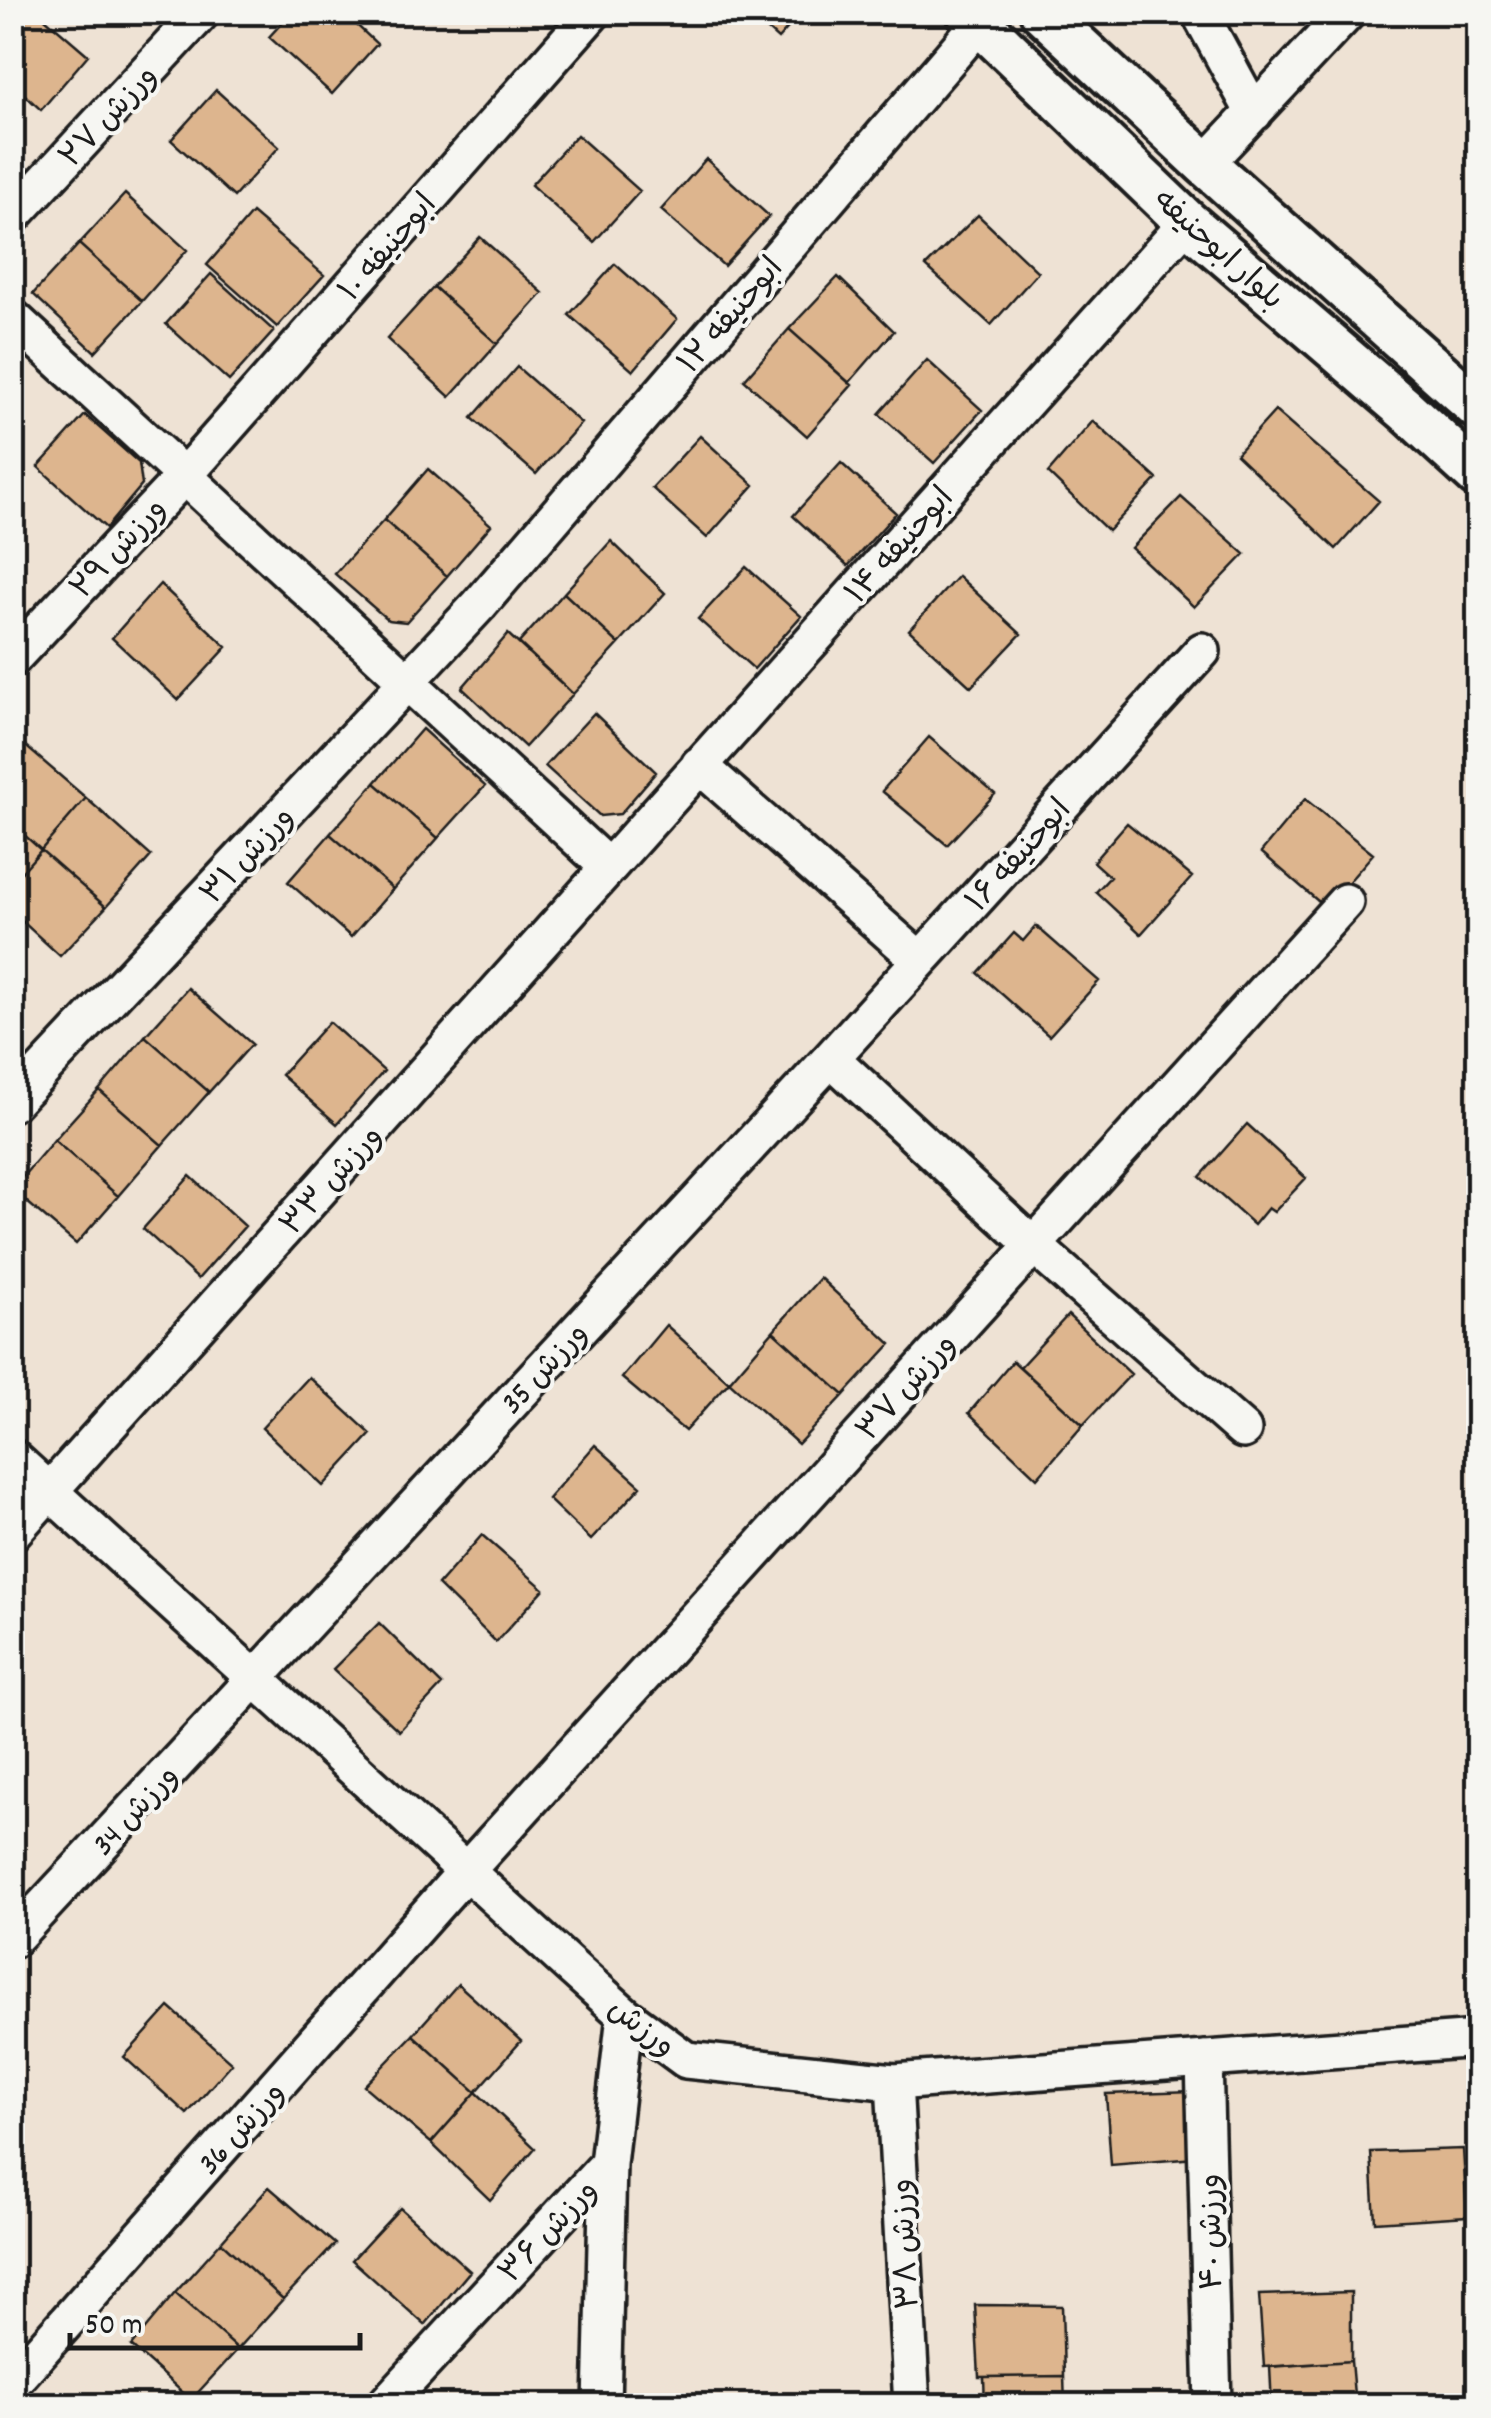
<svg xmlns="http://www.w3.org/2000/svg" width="1491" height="2418" viewBox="0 0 1491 2418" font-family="Dekko,'Playpen Sans Arabic',sans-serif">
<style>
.building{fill:#ddb58e;stroke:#1c1c1c;stroke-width:2.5}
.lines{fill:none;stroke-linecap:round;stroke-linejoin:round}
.minor-casing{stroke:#1c1c1c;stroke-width:42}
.tertiary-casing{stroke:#1c1c1c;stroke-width:50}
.minor{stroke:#f6f6f2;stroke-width:35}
.tertiary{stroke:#f6f6f2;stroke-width:42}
.labels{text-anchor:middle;stroke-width:8;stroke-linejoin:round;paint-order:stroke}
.street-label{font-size:32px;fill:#1c1c1c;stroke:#f6f6f2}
</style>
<rect width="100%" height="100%" fill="#eee2d4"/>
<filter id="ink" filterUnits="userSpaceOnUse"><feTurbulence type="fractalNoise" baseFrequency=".01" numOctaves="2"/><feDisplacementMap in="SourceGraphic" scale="20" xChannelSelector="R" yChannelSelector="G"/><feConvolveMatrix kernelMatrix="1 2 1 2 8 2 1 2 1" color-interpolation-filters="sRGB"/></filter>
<g filter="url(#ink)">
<!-- building -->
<path class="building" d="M18,12H38L88,55L41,110L12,83V19Z
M292,12H343L377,44L332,94L269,37Z
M748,12H802L778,39Z
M216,90L279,147L234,197L171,140Z
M577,135L640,191L594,242L531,185Z
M706,159L769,216L724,266L661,210Z
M125,194L187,250L142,301L79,244Z
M252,213L324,275L277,327L207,265Z
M978,215L1038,272L991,325L926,266Z
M480,237L543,293L497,344L434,287Z
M79,244L142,301L95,352L33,294Z
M615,264L677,319L633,371L569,315Z
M211,274L274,331L229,381L166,324Z
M838,277L894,331L849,383L789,329Z
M434,287L497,344L450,397L387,339Z
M789,329L852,385L807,436L744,380Z
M927,360L982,410L934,463L879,414Z
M517,367L581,423L536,474L472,418Z
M1275,411L1379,501L1336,549L1236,454Z
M85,415L139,463L142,485L106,528L38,467Z
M1093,421L1157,479L1108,531L1048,473Z
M700,436L754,485L707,538L652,488Z
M841,463L896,513L848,566L793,516Z
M428,469L491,525L447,576L384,520Z
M1181,497L1245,554L1194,607L1131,548Z
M384,520L447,576L406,622L388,620L335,574Z
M611,541L665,593L619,644L564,593Z
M746,567L801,616L754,669L698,619Z
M958,576L1021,634L971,687L909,630Z
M160,584L227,647L178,700L112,638Z
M564,593L619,644L573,694L519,643Z
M508,634L573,694L525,747L462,688Z
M594,713L656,772L620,814L600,816L545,766Z
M422,729L485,786L438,838L375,783Z
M929,737L995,794L947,845L882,791Z
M22,743L86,798L41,850L12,824V753Z
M375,783L438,838L393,889L330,834Z
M86,798L151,856L106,907L41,850Z
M1305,799L1373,854L1326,908L1261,852Z
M1127,823L1192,877L1141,934L1096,892L1110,877L1093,862Z
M12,824L41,850L12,883Z
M330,834L393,889L351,937L288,882Z
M41,850L106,907L60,956L12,912V883Z
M1036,926L1099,981L1049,1036L978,973L1014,933L1023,941Z
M188,988L252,1044L209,1092L145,1036Z
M329,1022L384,1071L337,1124L281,1075Z
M145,1036L209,1092L162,1145L99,1090Z
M99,1090L162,1145L118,1196L54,1140Z
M1247,1124L1306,1178L1274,1212L1268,1208L1254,1225L1200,1177Z
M54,1140L118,1196L76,1244L12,1189Z
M190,1176L245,1226L198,1279L143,1229Z
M820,1278L891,1344L844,1395L773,1331Z
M1068,1315L1131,1374L1083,1425L1020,1367Z
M666,1325L729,1382L685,1431L622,1378Z
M773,1331L844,1395L798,1444L729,1382Z
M1013,1361L1083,1425L1037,1478L969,1413Z
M309,1377L371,1434L323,1486L262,1428Z
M595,1445L641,1486L591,1540L548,1499Z
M482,1535L544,1589L496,1642L438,1585Z
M379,1623L442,1685L399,1731L333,1669Z
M458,1984L521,2041L476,2092L413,2035Z
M169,2007L232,2063L187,2114L124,2057Z
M413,2035L476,2092L431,2143L364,2086Z
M1193,2091L1195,2158L1111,2165L1106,2094Z
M476,2092L535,2148L490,2200L431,2143Z
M1463,2149L1467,2216L1375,2222L1371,2152Z
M269,2187L335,2244L283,2299L221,2242Z
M400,2208L470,2271L425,2325L352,2260Z
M221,2242L283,2299L238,2349L175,2293Z
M1351,2292V2361L1264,2367L1259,2295Z
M175,2293L238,2349L191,2400L131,2346Z
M975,2305L1062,2306L1064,2376L979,2377Z
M1351,2361L1355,2406H1272L1270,2367Z
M1064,2376L1065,2406H985L984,2377Z"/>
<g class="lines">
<!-- minor casing -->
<g class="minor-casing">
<path id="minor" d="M1199,12L1254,113
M1205,164L1348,12
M12,217L202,12
M12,317L608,867
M12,659L185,475L593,12
M699,765L920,960
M831,1058L1033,1245L1243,1430
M12,1103L479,605L980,23
M12,1457L568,1964L625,2015L686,2060L894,2082L1478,2039
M12,1533L1187,222
M12,1940L831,1058L1202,651
M1204,2059L1213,2406
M894,2082L912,2406
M12,2383L467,1870L1345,902
M384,2406L608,2164L625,2015
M602,2406L608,2164"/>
</g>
<!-- tertiary casing -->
<g class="tertiary-casing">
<path id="tertiary" d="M968,12L1187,222L1406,410L1478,476
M1042,12L1205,164L1478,408"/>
</g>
<!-- minor -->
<use href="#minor" class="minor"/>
<!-- tertiary -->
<use href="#tertiary" class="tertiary"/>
</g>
</g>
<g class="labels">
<!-- street labels -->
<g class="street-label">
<text transform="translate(107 115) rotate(-47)" y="11">ورزش ۲۷</text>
<text transform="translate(386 246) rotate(-49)" y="11">ابوحنیفه ۱۰</text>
<text transform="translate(1220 248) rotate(42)" y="11">بلوار ابوحنیفه</text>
<text transform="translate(729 314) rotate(-49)" y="11">ابوحنیفه ۱۲</text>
<text transform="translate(898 544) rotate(-48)" y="11">ابوحنیفه ۱۴</text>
<text transform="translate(117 547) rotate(-47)" y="11">ورزش ۲۹</text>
<text transform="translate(246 854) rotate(-47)" y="11">ورزش ۳۱</text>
<text transform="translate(1017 854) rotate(-48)" y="11">ابوحنیفه ۱۶</text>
<text transform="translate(330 1179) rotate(-48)" y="11">ورزش ۳۳</text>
<text transform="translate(543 1367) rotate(-47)" y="11">ورزش 35</text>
<text transform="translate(905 1386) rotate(-48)" y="11">ورزش ۳۷</text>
<text transform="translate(134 1809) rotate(-47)" y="11">ورزش 34</text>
<text transform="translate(643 2026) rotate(38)" y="11">ورزش</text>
<text transform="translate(240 2127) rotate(-48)" y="11">ورزش 36</text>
<text transform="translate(547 2230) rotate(-47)" y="11">ورزش ۳۶</text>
<text transform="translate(1209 2232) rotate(-91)" y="11">ورزش ۴۰</text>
<text transform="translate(903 2244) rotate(-93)" y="11">ورزش ۳۸</text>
</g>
</g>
<!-- margin -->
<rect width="1491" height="2418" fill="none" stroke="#f6f6f2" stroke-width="50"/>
<rect x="25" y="25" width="1441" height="2368" fill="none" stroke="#1c1c1c" stroke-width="4" filter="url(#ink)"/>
<!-- scale -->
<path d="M70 2333v15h290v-15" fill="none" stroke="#1c1c1c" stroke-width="5"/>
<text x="85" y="2333" font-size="30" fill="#1c1c1c" stroke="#f6f6f2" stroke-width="8" paint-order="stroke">50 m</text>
</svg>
